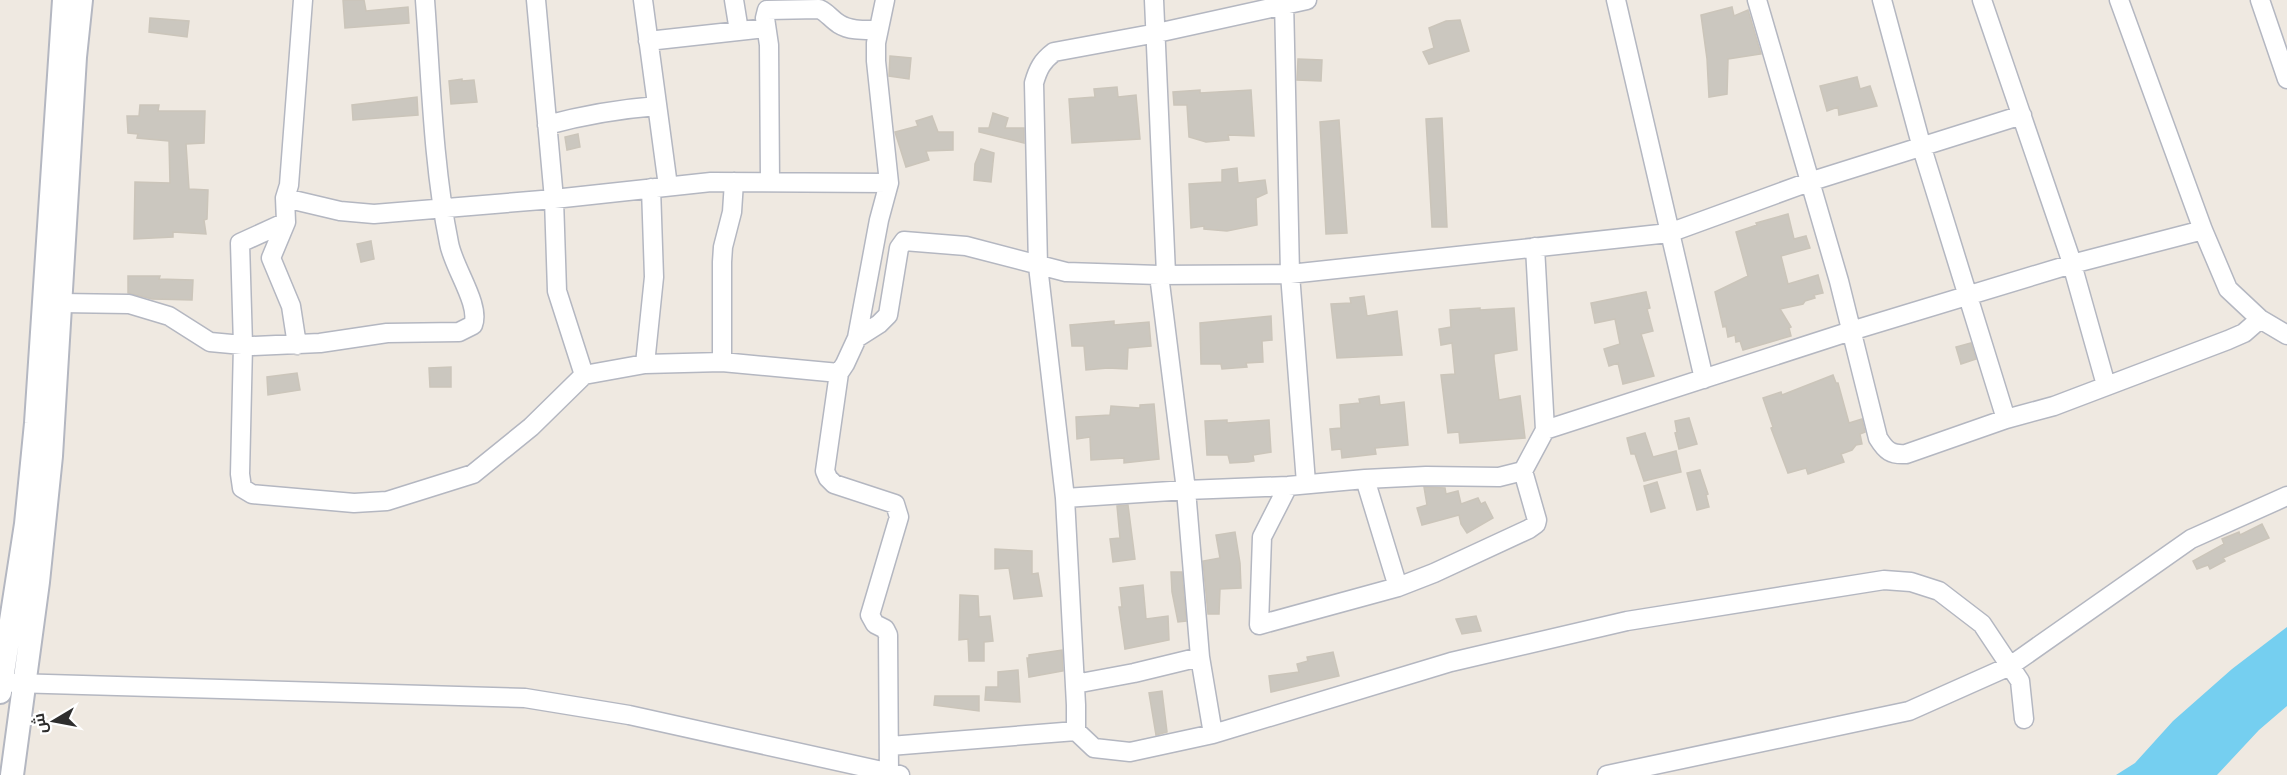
<svg xmlns="http://www.w3.org/2000/svg" width="2287" height="775" viewBox="0 0 2287 775" font-family="Signika,Cairo,sans-serif">
<style>
.water{fill:#75cff0}
.building{fill:#cbc7bf;stroke:#cbc5ba;stroke-width:1.5}
.lines{fill:none;stroke-linecap:round;stroke-linejoin:round}
.minor-casing{stroke:#b4b7c1;stroke-width:21}
.tertiary-casing{stroke:#b4b7c1;stroke-width:26}
.minor{stroke:#fff;stroke-width:18}
.tertiary{stroke:#fff;stroke-width:22}
</style>
<rect width="100%" height="100%" fill="#efe9e1"/>
<!-- water -->
<path class="water" d="M2287,627V706L2259,730L2217,775H2116L2135,763L2173,721L2232,669Z"/>
<!-- building -->
<path class="building" d="M343,0H364L366,11L408,7L409,23L345,28Z
M1732,7L1734,16L1748,10L1761,54L1728,59L1727,94L1709,97L1707,59L1701,15Z
M150,18L189,21L187,37L149,32Z
M1460,20L1469,51L1429,64L1423,52L1434,48L1429,28L1446,21Z
M890,56L911,58L909,79L889,76Z
M1298,59L1322,60L1321,81L1297,80Z
M1857,77L1860,89L1870,86L1877,106L1839,115L1838,107L1827,111L1820,86Z
M462,79V81L474,80L477,102L451,104L449,81Z
M1117,87L1118,97L1136,95L1140,139L1072,143L1069,99L1095,97L1094,89Z
M1200,90V93L1251,90L1254,136L1228,135L1229,140L1206,142L1189,137L1187,105H1174L1173,92Z
M417,97L418,115L353,120L352,105Z
M140,105H159L158,111H205L204,143L186,144L189,189L208,190L207,219L204,220L206,234L173,232V237L134,239L135,182L170,183L169,141L137,138L138,134L128,133L127,116H139Z
M993,113L1008,118L1005,128H1024V143L979,132V128H989Z
M932,116L938,132H953V150L926,151L929,160L906,167L895,132L918,126L916,121Z
M1442,118L1447,227H1432L1426,119Z
M1339,120L1347,233L1326,234L1320,122Z
M578,134L580,147L567,150L565,137Z
M981,149L994,153L991,182L974,180L975,164Z
M1237,168L1238,183L1265,180L1267,193L1256,198L1257,225L1227,231L1204,229V226L1191,228L1189,184L1222,182V170Z
M1788,214L1794,239L1806,236L1810,248L1781,256L1788,284L1818,275L1823,293L1814,295L1815,298L1805,301L1803,304L1780,309L1791,327L1789,328L1791,336L1743,350L1740,341L1736,342L1735,335L1728,337L1726,326L1723,327L1715,292L1748,276L1736,232L1757,225L1756,223Z
M371,241L374,259L361,262L357,244Z
M128,276H160L159,279L193,280L192,300L152,299L128,293Z
M1646,292L1650,308L1647,309L1653,331L1641,334L1654,376L1623,384L1618,363L1609,366L1604,349L1620,344L1615,319L1595,323L1591,303Z
M1364,296L1367,316L1397,311L1402,355L1337,358L1331,304L1351,303L1350,298Z
M1480,308V310L1514,308L1517,350L1494,354V359L1499,400L1520,396L1525,438L1460,443L1459,432L1448,433L1441,375L1455,374L1452,343L1441,345L1439,329L1451,327L1450,310Z
M1271,316L1272,340L1262,341L1263,362L1246,363L1247,367L1222,369L1221,364H1201L1200,323Z
M1114,321V325L1149,322L1151,346L1128,348L1127,369L1108,368L1086,370L1084,346H1072L1070,325Z
M1971,343L1976,359L1961,364L1956,347Z
M451,367V387H430L429,368Z
M297,373L300,390L268,395L267,377Z
M1833,375L1836,383H1838L1849,423L1862,419L1865,432L1860,434L1862,444L1856,445L1852,450L1841,454L1844,462L1808,474L1806,468L1788,473L1771,428L1773,427L1763,398L1781,392L1782,395Z
M1379,396L1380,405L1404,402L1408,445L1375,448L1376,454L1342,458L1341,449L1332,450L1330,429L1341,428L1340,405L1360,403L1359,399Z
M1154,404L1159,459L1124,463V458L1091,460L1090,437L1077,439L1076,417L1110,415L1111,406L1140,408V405Z
M1689,418L1697,444L1679,449L1675,433L1677,432L1675,421Z
M1227,420V423L1269,420L1271,452L1253,455L1254,461L1248,462L1230,463L1228,455H1207L1205,421Z
M1645,433L1653,457L1676,451L1681,472L1644,481L1635,454H1631L1627,438Z
M1700,470L1708,494L1706,495L1709,507L1697,510L1687,473Z
M1657,482L1665,508L1651,512L1644,486Z
M1424,487L1445,488L1446,494L1458,491L1461,504L1478,498L1481,504L1485,502L1493,518L1467,533L1461,524L1459,515L1422,525L1417,508L1427,505Z
M1128,505L1135,559L1113,562L1110,539L1120,538L1117,506Z
M2262,524L2269,538L2223,558L2225,561L2210,569L2208,565L2197,569L2193,561L2224,544L2222,539L2239,532L2240,535Z
M1235,532L1240,563L1241,588L1220,589L1219,614H1208L1203,561L1220,558L1216,535Z
M995,549L1032,551V574L1038,573L1042,596L1014,599L1009,568L995,569Z
M1171,572H1182L1186,621L1178,622L1172,592Z
M1143,585L1146,619L1168,616L1169,640L1125,649L1119,607H1122L1120,588Z
M960,595L978,596L979,617L990,616L993,641L984,642V661H969L968,639L959,640Z
M1476,616L1481,631L1462,634L1456,619Z
M1062,650L1063,671L1029,677L1027,658H1029V655Z
M1333,652L1339,676L1271,692L1269,676L1299,672L1297,664L1308,661L1307,657Z
M1018,670L1020,702L985,700L986,687H998V672Z
M1162,691L1167,732L1156,735L1149,693Z
M935,696H979V711L934,705Z"/>
<g class="lines">
<!-- minor casing -->
<g class="minor-casing">
<path id="minor" d="M536,0L554,199L557,291L584,375
M643,0L668,186
M734,0L739,31
M1154,0L1166,274
M1284,0L1290,274L1306,483
M1307,0L1157,33L1054,52C1042,61 1038,69 1034,83L1038,266L1065,498L1076,705V731L1094,748L1130,752L1213,734L1451,662L1627,621L1884,580L1911,582L1939,591L1982,624L2020,681L2024,719
M1616,0L1704,379
M1757,0L1839,281L1878,438C1886,451 1891,455 1906,454L2006,419L2054,406L2228,340L2244,333L2260,319
M1882,0L1922,148L2006,419
M1982,0L2070,257L2106,385
M2119,0L2203,230L2228,289L2260,319L2287,335
M2260,0L2287,79
M648,41L766,28
M547,125C584,115 619,109 657,106
M770,182L769,45L765,18L767,10L819,9C827,12 831,19 839,24C850,31 865,30 878,30
M285,198L340,211L374,214L554,199L711,182L889,183
M286,222L240,243L243,345L240,474L242,488L252,494L354,503L387,501L473,474L531,427L584,375L645,364L722,362L839,373L845,364L857,338L879,220L889,183L876,61V43L885,0
M1159,275L1186,490L1200,657L1213,734
M61,303L129,304L169,316L210,342L253,346L320,343L387,333L459,332L473,325C481,305 453,267 449,243C433,165 431,80 425,0
M857,338L879,324L888,315L899,248L904,241L966,246L1066,272L1159,275L1290,274L1669,233L1809,182L2022,115
M297,345L291,306L271,258L286,222L285,198L289,185L303,0
M722,362V262L723,247L732,212L734,182
M645,364L654,277L651,188
M839,373L825,471L828,478L834,484L895,504L899,517L870,615L875,624L885,629L888,635L889,775
M1545,430L1851,331L2072,264L2203,230
M1365,479L1426,476L1499,477L1523,471L1545,430L1535,247
M1288,486L1262,537L1259,625L1398,587L1434,573L1529,529L1536,524L1537,520L1523,471
M1065,498L1186,490L1288,486L1365,479L1398,587
M13,683L525,698L629,715L900,775
M1075,684L1134,673L1200,657
M890,746L1076,731
M1607,775L1909,711L2010,666L2191,539L2287,496"/>
</g>
<!-- tertiary casing -->
<g class="tertiary-casing">
<path id="tertiary" d="M0,692L26,524L36,423L64,0
M12,775L38,582L51,456L75,57L81,0"/>
</g>
<!-- minor -->
<use href="#minor" class="minor"/>
<!-- tertiary -->
<use href="#tertiary" class="tertiary"/>
</g>
<!-- north arrow -->
<g transform="translate(54 721) rotate(260)" stroke="#ffffff" stroke-width="4.5" paint-order="stroke">
<path d="M0-4.5L10 22L0 15L-10 22Z" fill="#2e2e2e"/>
<text y="-9" font-size="16" font-weight="bold" text-anchor="middle" fill="#2e2e2e">ش</text>
</g>
</svg>
